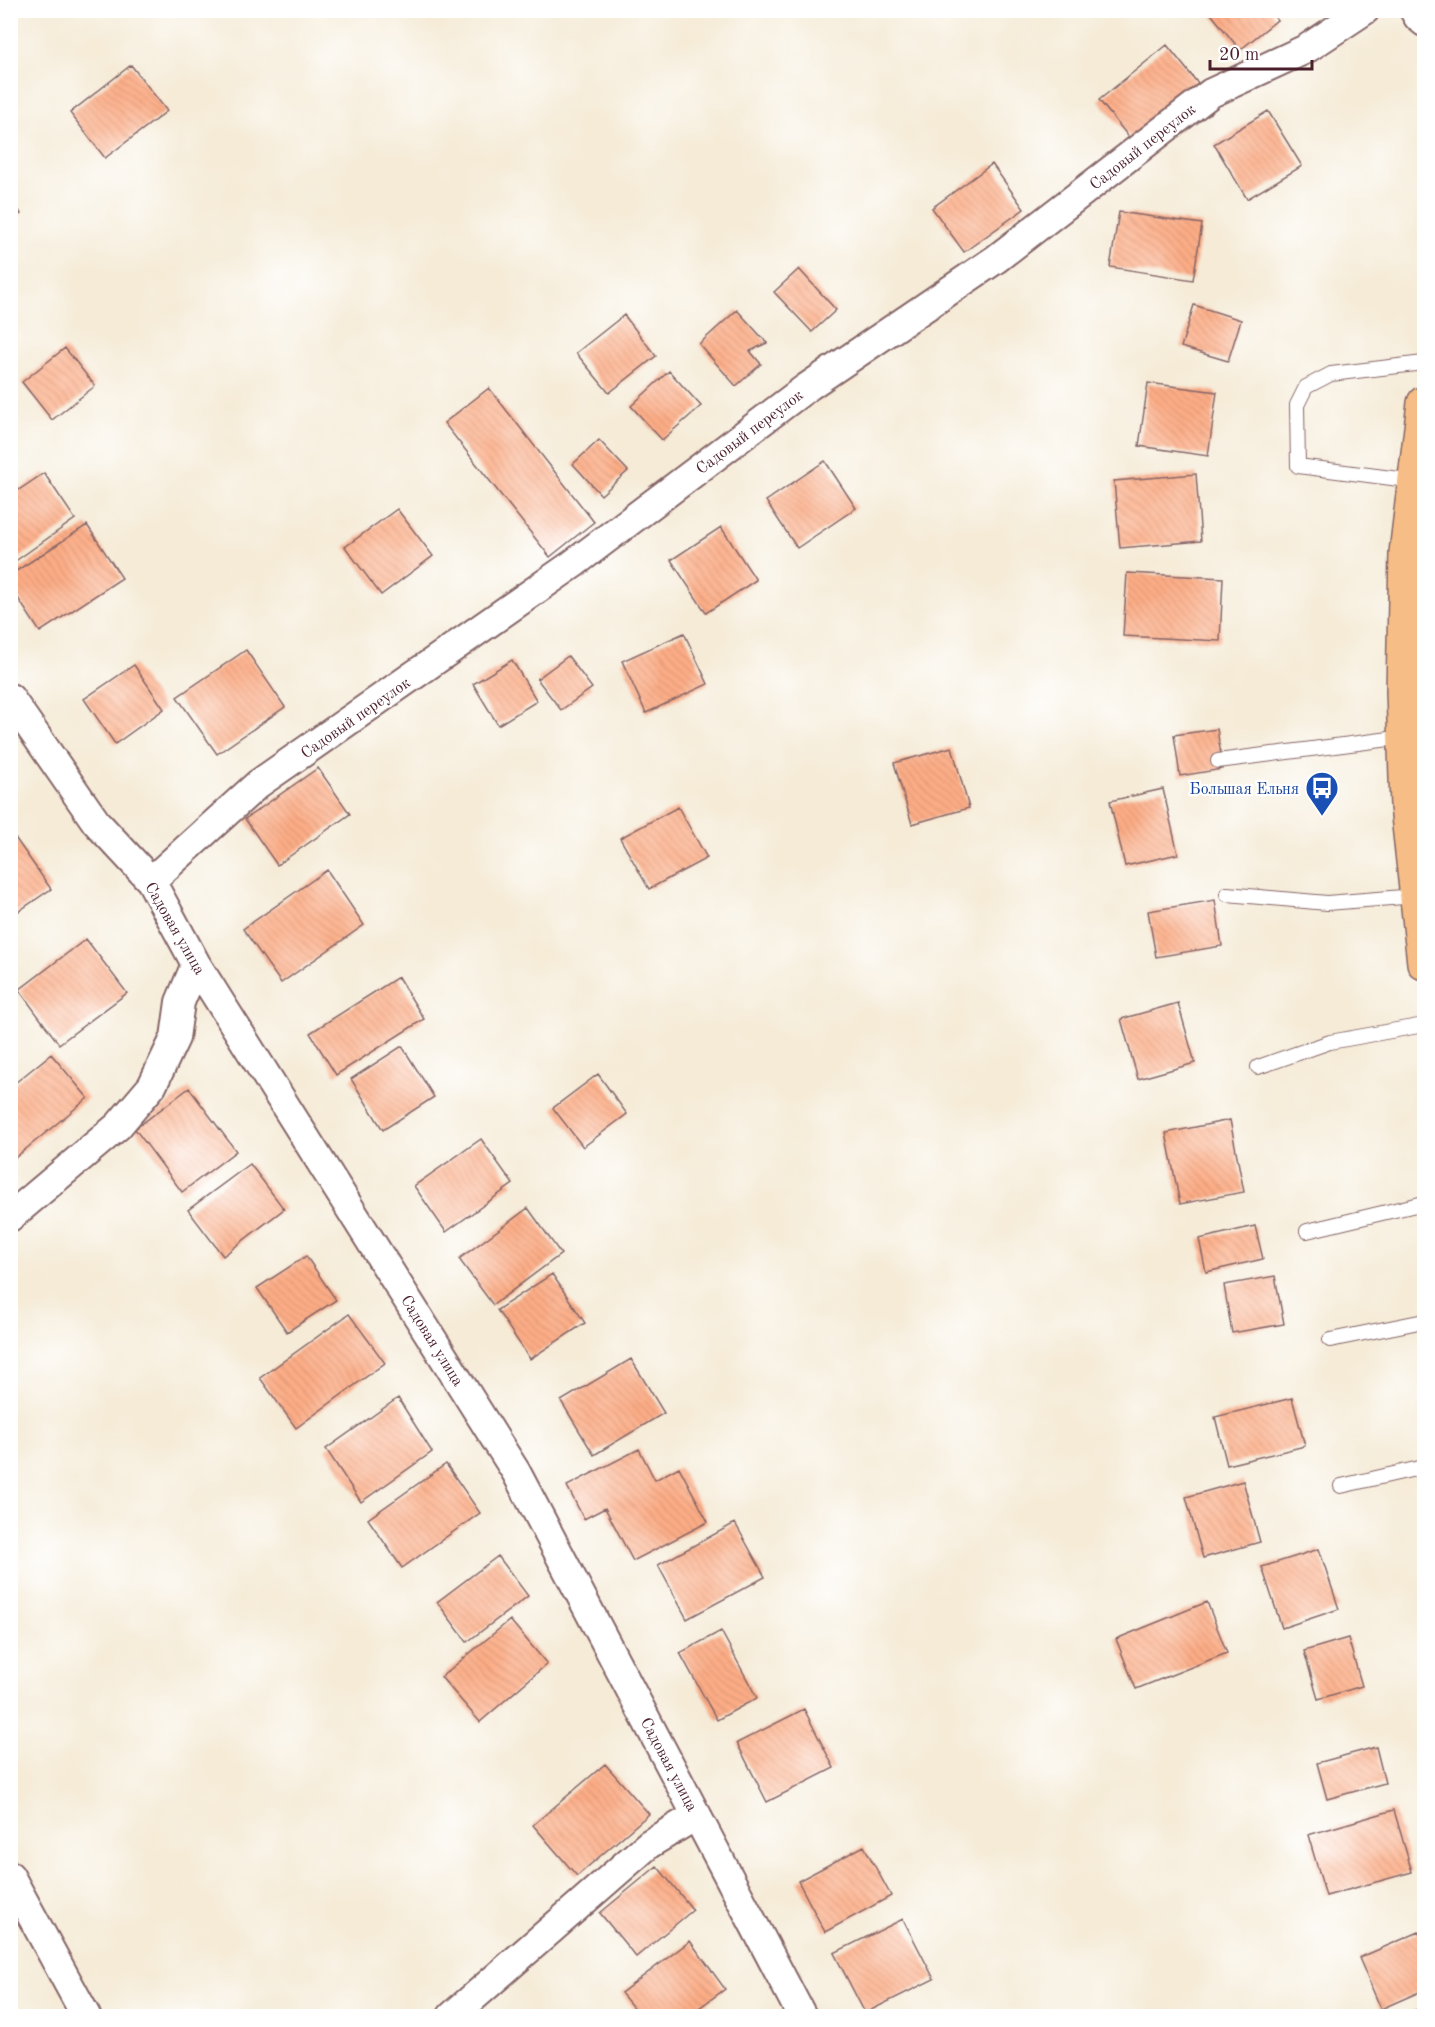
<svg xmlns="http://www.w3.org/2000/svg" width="1435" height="2027" viewBox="0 0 1435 2027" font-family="'Old Standard TT',serif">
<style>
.building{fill:url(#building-back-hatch)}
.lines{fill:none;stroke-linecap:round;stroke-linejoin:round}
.lane-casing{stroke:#866667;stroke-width:16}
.street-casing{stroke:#866667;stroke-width:32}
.primary-casing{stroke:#866667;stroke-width:36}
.lane{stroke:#fff;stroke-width:14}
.street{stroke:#fff;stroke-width:28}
.primary{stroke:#f6be86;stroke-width:33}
.labels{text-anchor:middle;stroke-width:4.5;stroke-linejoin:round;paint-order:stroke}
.street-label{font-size:16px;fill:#4a1f2b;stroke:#fff}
.transit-label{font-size:16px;fill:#164399;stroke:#fff;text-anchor:end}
</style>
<defs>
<pattern id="building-back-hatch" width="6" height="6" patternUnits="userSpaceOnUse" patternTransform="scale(1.5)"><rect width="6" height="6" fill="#fdad86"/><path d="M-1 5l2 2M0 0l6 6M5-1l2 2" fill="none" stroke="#da9474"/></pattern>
</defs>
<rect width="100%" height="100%" fill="#fff"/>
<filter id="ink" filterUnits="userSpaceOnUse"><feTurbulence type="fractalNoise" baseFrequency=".0167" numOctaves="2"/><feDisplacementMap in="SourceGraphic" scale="12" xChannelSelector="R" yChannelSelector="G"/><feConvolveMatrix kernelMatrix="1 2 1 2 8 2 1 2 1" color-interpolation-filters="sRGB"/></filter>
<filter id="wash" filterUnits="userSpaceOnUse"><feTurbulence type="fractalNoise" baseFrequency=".008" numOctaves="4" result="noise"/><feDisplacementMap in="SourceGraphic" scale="24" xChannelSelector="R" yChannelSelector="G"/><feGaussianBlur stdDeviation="1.35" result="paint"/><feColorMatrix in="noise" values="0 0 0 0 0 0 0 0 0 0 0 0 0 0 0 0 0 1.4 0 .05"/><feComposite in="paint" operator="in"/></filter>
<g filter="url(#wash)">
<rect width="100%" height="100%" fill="#f5ebd7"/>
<g id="blocks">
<!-- building -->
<path class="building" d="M1208,10H1270L1277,20L1240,50Z
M1167,45L1200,86L1132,141L1099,100Z
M131,65L167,111L105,158L70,113Z
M1268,111L1302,166L1247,199L1214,144Z
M992,164L1024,209L964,252L932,208Z
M10,195L21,214L10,220Z
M1119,212L1202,224L1193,280L1110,267Z
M799,269L836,310L812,332L774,292Z
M1194,305L1241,320L1228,361L1181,347Z
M737,310L767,343L750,351L761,364L736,386L699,344Z
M624,315L656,356L609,393L576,353Z
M65,348L95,386L52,420L22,382Z
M669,371L701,406L662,440L631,406Z
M1148,383L1217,392L1208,456L1139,446Z
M489,388L594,522L550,557L444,423Z
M599,440L628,471L601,495L573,464Z
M825,461L856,508L797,548L766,501Z
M44,473L75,519L14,562L10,557V496Z
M1196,474L1201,541L1120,548L1114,481Z
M397,509L433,556L381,595L345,547Z
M87,525L122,578L40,632L10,586V575Z
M721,527L756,580L706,613L671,560Z
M1127,573L1223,578L1220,641L1123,636Z
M684,633L708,684L646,713L622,661Z
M246,650L285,707L217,754L177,697Z
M568,656L592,688L561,710L537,679Z
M512,660L537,701L498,725L473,684Z
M134,665L164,709L115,744L84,699Z
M1217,729L1223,769L1180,776L1174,735Z
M952,747L969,808L912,824L894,763Z
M318,768L350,814L277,865L245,819Z
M1163,789L1178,854L1125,866L1110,801Z
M678,807L707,858L649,889L620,838Z
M16,839L51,889L10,917V843Z
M327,870L364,925L281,983L243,929Z
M1215,900L1222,946L1156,957L1148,911Z
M86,939L127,993L59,1044L19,990Z
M398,977L424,1019L336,1075L310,1033Z
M1178,1003L1195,1063L1138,1079L1121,1019Z
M402,1046L434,1097L383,1130L351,1079Z
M51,1054L88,1098L10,1162V1087Z
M598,1074L627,1114L583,1147L553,1108Z
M189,1088L236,1151L182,1192L135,1129Z
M1230,1120L1244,1192L1180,1204L1166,1133Z
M481,1139L513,1184L446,1232L414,1186Z
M250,1164L284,1209L223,1256L188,1210Z
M528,1208L561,1254L493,1305L459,1259Z
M1255,1226L1263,1259L1206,1272L1199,1239Z
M306,1256L336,1300L287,1332L257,1288Z
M552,1274L585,1323L530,1359L497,1310Z
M1275,1276L1284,1324L1232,1333L1224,1285Z
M349,1314L385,1363L296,1428L260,1378Z
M631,1359L664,1413L594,1455L561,1401Z
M398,1398L432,1452L361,1502L326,1449Z
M1292,1398L1305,1446L1227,1465L1215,1417Z
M639,1449L655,1480L679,1467L708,1522L633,1561L605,1508L584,1519L567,1486Z
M446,1464L480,1513L402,1568L368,1519Z
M1243,1481L1260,1542L1203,1558L1186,1497Z
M735,1523L765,1577L687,1619L658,1565Z
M1319,1549L1339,1609L1282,1628L1262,1567Z
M498,1556L528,1596L467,1642L437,1602Z
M1207,1602L1227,1653L1136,1689L1116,1639Z
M510,1620L547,1664L480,1722L441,1677Z
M721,1631L757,1698L717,1720L680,1653Z
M1348,1638L1362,1686L1318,1699L1304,1651Z
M804,1709L834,1768L767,1802L737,1743Z
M1376,1747L1385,1783L1327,1799L1317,1763Z
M605,1764L649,1814L577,1876L533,1825Z
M1394,1810L1412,1872L1326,1896L1308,1835Z
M864,1846L891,1896L825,1932L798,1881Z
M657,1866L693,1910L636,1957L600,1913Z
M903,1919L934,1979L865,2013L834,1953Z
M1419,1932L1424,1945V1990L1381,2009L1359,1958Z
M690,1941L725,1989L688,2016H640L621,1993Z
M1424,2007V2016H1400Z"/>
</g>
</g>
<g filter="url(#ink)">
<use href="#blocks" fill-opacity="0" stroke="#866667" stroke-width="1.5"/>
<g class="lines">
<!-- lane casing -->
<g class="lane-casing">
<path id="lane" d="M1415,481L1298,466L1297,405L1306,387L1331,374L1424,363
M1218,761L1405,737
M1227,894L1327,903L1416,896
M1258,1067L1330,1042L1424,1025
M1307,1231L1424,1203
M1330,1340L1424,1321
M1341,1486L1424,1467"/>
</g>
<!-- street casing -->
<g class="street-casing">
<path id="street" d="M1414,10L1418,17L1424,22
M10,698L96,822L151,881L196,964L516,1472L802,2016
M151,881L258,784L573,564L806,388L996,259L1211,93L1306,49L1365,10
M10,1217L118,1126L152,1086L175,1038L180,1002L196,964
M10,1876L86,2016
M452,2016L649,1844L697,1815"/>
</g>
<!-- primary casing -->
<g class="primary-casing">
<path id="primary" d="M1424,403L1406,553L1403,691L1407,806L1424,963"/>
</g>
<!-- lane -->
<use href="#lane" class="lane"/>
<!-- street -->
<use href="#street" class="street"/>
<!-- primary -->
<use href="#primary" class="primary"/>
</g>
</g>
<!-- icons -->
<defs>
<g id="bus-pin" transform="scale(1.725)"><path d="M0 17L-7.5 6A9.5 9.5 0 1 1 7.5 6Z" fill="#1a4fb4" stroke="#fff"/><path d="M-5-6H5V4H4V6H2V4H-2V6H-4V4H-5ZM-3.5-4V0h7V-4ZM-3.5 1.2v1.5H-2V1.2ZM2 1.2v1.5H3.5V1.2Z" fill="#fff"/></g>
</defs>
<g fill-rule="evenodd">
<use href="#bus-pin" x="1322" y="788"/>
</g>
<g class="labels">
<!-- street labels -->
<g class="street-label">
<text transform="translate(1142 146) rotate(-38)" y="6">Садовый переулок</text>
<text transform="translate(749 431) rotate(-37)" y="6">Садовый переулок</text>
<text transform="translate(355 717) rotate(-35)" y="6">Садовый переулок</text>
<text transform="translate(176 928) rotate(60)" y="6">Садовая улица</text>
<text transform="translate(433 1340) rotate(58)" y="6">Садовая улица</text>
<text transform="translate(670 1764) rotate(62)" y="6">Садовая улица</text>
</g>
<!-- transit labels -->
<g class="transit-label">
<text x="1299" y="794">Большая Ельня</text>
</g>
</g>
<!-- margin -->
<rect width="1435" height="2027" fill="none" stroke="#fff" stroke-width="36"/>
<!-- scale -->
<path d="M1210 60v9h102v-9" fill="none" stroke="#4a1f2b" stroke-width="3"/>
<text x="1219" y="60" font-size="18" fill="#4a1f2b" stroke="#ffffff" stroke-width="4.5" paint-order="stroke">20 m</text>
</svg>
